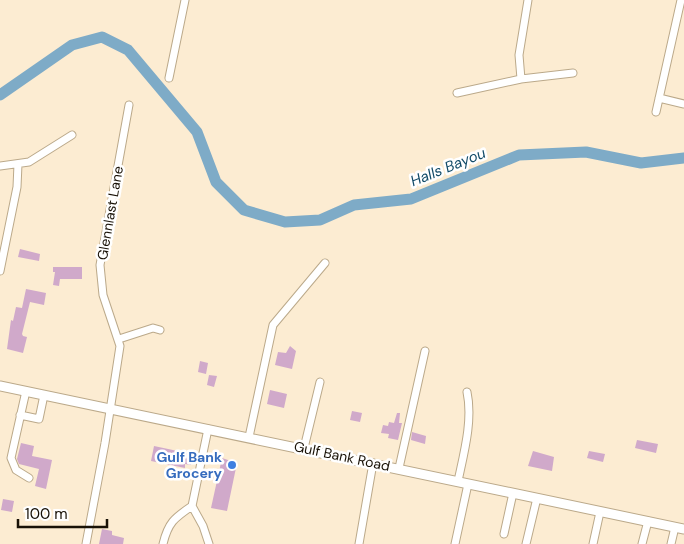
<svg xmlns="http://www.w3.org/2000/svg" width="684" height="544" viewBox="0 0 684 544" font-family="'DM Sans',sans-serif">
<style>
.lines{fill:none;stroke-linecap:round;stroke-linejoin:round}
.river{stroke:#7eabc7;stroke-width:11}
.building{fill:#d0a9ca}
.minor-casing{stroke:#bba98a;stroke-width:9}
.major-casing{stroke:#bba98a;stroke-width:11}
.minor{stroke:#fff;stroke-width:7}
.major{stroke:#fff;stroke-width:9}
.shop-dot{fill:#3f7fe0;stroke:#fff;stroke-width:2}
.labels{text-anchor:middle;stroke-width:5;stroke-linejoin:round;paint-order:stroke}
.street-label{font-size:14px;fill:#181106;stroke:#fff}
.shop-label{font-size:14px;font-weight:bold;fill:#366cbe;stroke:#fff;text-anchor:end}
.water-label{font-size:15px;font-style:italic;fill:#114a67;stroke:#fff}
</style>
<rect width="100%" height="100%" fill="#fcecd2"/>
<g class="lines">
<!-- river -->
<path class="river" d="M0,95L72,45L102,37L128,50L197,132L216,182L244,210L285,222L320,220L354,205L411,199L519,155L586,152L641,163L684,158"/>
</g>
<!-- building -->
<path class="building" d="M20,249L40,254L39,261L18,257Z
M53,267H82V279H60L59,286L53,285L55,272H53Z
M26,289L46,293L44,305L30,302L22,334L23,336L27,337L23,353L7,349L11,320L13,321L16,307L22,308Z
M290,346L296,351L292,369L275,365L278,352L286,353Z
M200,361L208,363L206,374L198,372Z
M209,375L217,376L214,387L207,385Z
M270,390L287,394L284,408L267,404Z
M352,411L362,413L360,422L350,420Z
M397,413H400L399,423H402L398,440L388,438L389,434L381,433L383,425L388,426L389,422L394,423Z
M412,432L426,436L425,444L411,440Z
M637,440L658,444L656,453L635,448Z
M21,443L34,446L32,456L52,460L46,489L35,486L39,469L19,464L17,459Z
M154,446L187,453V458L192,460L191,465L185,464V468L151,461Z
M533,451L554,457L552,471L528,466Z
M589,451L605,454L603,462L587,458Z
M222,458L237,463L227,511L211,508Z
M3,499L14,501L12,512L1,510Z
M102,529L112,531V535L124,538L123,544H99Z"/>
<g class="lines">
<!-- minor casing -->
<g class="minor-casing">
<path id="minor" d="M169,78L185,0
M521,79L519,55L528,0
M457,93L521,79L573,73
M659,98L684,104
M656,112L681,0
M0,166L29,162L72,135
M0,271L17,187L18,164
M119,339L153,328L160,330
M26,391L11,458L16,470L29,478
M20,415L39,419L44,395
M249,437L273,325L325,263
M304,448L320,382
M399,468L425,351
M458,481C464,453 473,420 467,392
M192,506L203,526L209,544
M504,534L513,493
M86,544L105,443L120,346L103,295L100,265L129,105
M163,544C168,523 174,518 192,506L208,429
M359,544L373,463
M455,544L468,484
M526,544L537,498
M593,544L600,512
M642,544L648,521
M671,544L675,527"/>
</g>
<!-- major casing -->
<g class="major-casing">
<path id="major" d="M0,386L684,529"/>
</g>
<!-- minor -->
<use href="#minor" class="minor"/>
<!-- major -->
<use href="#major" class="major"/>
</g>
<!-- markers -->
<circle class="shop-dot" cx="232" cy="465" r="5"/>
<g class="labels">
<!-- street labels -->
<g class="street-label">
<text transform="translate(110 213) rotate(-80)" y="5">Glennlast Lane</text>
<text transform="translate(342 456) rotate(12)" y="5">Gulf Bank Road</text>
</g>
<!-- shop labels -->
<g class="shop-label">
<text x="222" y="462">Gulf Bank<tspan x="222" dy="16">Grocery</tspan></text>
</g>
<!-- water labels -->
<g class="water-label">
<text transform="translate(448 167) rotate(-22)" y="5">Halls Bayou</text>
</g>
</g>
<!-- scale -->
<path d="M18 519v8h89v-8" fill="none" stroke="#181106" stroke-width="2.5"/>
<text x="25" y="519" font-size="15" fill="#181106" stroke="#ffffff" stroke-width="4" paint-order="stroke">100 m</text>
</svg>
